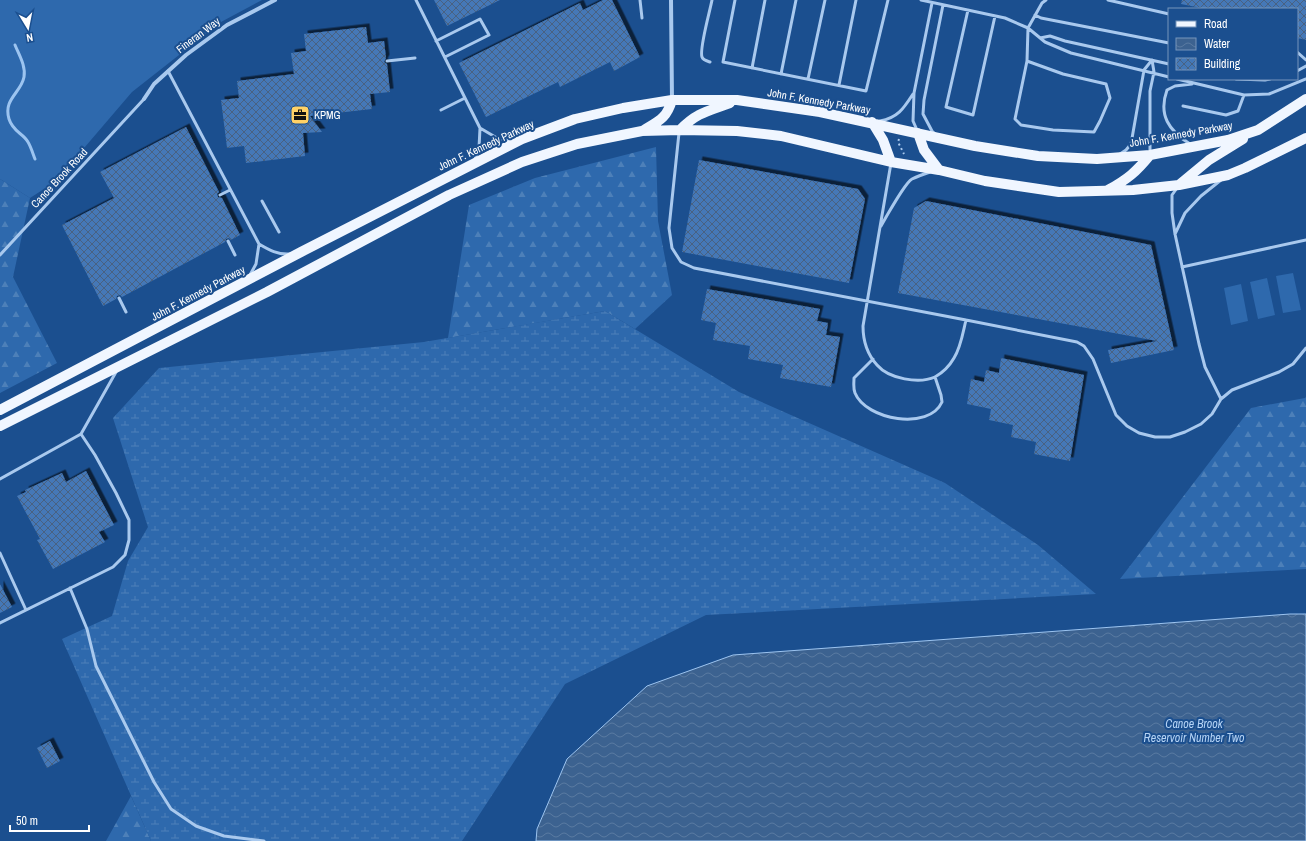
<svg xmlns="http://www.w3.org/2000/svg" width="1306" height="841" viewBox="0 0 1306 841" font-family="'Archivo Narrow',sans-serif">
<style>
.grass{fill:#2e69ad}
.forest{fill:url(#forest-firs)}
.wetland{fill:url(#wetland-marsh)}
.water{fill:url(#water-waves);stroke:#9cc4f0}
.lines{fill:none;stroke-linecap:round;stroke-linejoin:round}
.stream{stroke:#9cc4f0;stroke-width:3}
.building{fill:url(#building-cross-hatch);filter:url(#shadow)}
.path{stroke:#a9c9ee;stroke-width:2;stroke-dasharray:2 3;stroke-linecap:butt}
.lane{stroke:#a9c9ee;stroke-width:3}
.street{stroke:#a9c9ee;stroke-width:4}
.primary{stroke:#f0f6ff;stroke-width:10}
.labels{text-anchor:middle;stroke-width:4;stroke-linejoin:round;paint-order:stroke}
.street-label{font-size:11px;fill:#fff;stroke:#1b4f8f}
.poi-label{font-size:11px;fill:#fff;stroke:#1b4f8f;text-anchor:start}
.water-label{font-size:12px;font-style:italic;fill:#b5d3f5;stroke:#1b4f8f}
</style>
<defs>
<pattern id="forest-firs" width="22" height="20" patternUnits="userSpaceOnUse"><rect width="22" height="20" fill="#2e69ad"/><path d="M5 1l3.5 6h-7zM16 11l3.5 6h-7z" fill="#4d80b9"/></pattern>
<pattern id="wetland-marsh" width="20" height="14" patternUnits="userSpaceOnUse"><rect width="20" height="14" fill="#2e69ad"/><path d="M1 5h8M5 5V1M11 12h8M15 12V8" fill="none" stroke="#4d80b9"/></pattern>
<pattern id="water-waves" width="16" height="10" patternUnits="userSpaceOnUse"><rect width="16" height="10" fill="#3c6290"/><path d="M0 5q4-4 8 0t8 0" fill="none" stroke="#597aa1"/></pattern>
<pattern id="building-cross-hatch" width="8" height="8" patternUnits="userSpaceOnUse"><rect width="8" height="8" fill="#4478b7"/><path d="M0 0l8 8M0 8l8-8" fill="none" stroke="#486282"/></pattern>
<filter id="shadow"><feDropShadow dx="3.5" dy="-3.5" stdDeviation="0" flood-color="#0009"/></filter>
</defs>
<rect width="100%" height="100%" fill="#1b4f8f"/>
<!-- grass -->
<path class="grass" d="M0,0H262L221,22L132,92L55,182L30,198L0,179Z
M1293,273L1301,310L1283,313L1276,276Z
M1267,278L1275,315L1258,319L1250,282Z
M1241,284L1248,321L1231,325L1224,288Z"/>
<!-- forest -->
<path class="forest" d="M656,147L658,221L672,295L635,329L605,311L448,338L469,205L535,178Z
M0,179L30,198L13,277L57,363L0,393Z
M1306,397V569L1120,579L1251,408L1305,398Z
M131,796L151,841H106Z"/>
<!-- wetland -->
<path class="wetland" d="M605,311L739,392L945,483L1038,545L1096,594L706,615L565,684L462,841H151L62,639L112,616L128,561L148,527L113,418L159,368L424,342Z"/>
<!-- water -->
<path class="water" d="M1290,614H1306V841H536L537,829L567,759L647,686L733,655Z"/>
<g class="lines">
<!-- stream -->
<path class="stream" d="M15,45C19,55 26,66 24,77C21,93 3,99 9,119C13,132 23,133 28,142C31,147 33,154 35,159"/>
</g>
<!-- building -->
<path class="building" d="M434,0H500L447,26Z
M603,0H612L640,57L614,71L610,62L560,87L558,82L486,117L459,63L580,3L583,10Z
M1182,0H1306V40L1297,38V9H1206L1181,4Z
M366,27L368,43L384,41L386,58L384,62L387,64L390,92L370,94L372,109L310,116L322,132L303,133L305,156L246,163L244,146L227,148L221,100L239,98L237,81L294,74L291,53L306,51L304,34Z
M186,127L219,192L217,194L218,197L222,198L240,235L231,240L229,238L226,239L225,242L122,297L120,295L117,296L116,299L103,306L62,225L114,198L100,172Z
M699,160L858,189L865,199L849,283L682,252Z
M926,201L1151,245L1174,350L1111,363L1108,350L1157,341L898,293L914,208Z
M707,289L820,309L817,321L828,323L826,335L840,337L831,387L780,378L783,365L748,359L750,346L713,340L716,323L701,320Z
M1001,358L1084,375L1070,461L1034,454L1036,442L1011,437L1013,425L989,420L991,409L967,404L971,379L984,382L986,370L999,373Z
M86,471L114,525L99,532L105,542L53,569L37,540L40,539L17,496L26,492L25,490L62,473L66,482Z
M0,584L12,607L0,613Z
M50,741L60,761L47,768L37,748Z"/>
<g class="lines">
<!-- path -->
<path class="path" d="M899,139L898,142L904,154"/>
<!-- lane -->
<path class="lane" d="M416,0L480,128L497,138L511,141
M640,0L642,18
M735,0L723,62L866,91L888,0
M921,0L1005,18L1028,28L1045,42L1071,53L1169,77
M1108,0L1169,14
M968,10L946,107L973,115L995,16
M1035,15L1041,18L1169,43
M1040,38L1050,36L1065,41L1169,64
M436,41L480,19L489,35L445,57
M1297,52L1306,60
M387,61L415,58
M1027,61L1015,119L1021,125L1053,130L1094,132L1100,121L1110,98L1106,84L1063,74L1027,61L1028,28L1042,3L1046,0
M710,62C707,61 703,60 702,57C699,49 710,11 712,0
M752,68L765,0
M168,71L259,244L256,264L250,275
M1297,71L1306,66
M781,74L796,0
M808,79L825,0
M1177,79L1244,95L1269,94L1306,79
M1236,79L1265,80L1270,79
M839,85L856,0
M1183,106L1226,115L1238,111L1244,95
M441,110L465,98
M880,121C898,118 904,108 913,94
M917,130L913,121L914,93L932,3
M679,133L669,228L672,248L681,262L694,268L966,320L1077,342L1084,346L1093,359L1116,415L1127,426L1139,433L1155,437H1170L1185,432L1201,424L1212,414L1221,399L1232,390L1279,372L1293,364L1306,348
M935,134L932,131L923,114L924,100L943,5
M1190,144C1169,131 1158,115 1167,90L1175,86L1192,84
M1120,154L1126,150L1131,144L1144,70L1152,60
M1150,154V91L1154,72L1152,60
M475,159L479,148L480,128
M891,163L863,326C863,341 867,354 877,365C889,379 919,384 935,377C942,373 950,365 954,358C961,347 963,332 966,320
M1177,188L1172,195V213L1175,234L1199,344L1205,367L1221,399
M220,195L230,190
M262,201L279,232
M881,226C886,217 906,182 912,179C918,176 924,174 930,172
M1175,234L1185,213L1201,196L1221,180
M228,241L235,255
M259,244C269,250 278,255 290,254
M0,255L144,99
M1182,267L1306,240
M119,298L126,312
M873,359L854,378C854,383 853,388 855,393C866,420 929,431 942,402L941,395L935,377
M0,479L81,434L116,372
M0,553L26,610
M70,588L87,629L96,666L154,782L171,809L196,826L224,836L264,841
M0,623L113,567L125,555L129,540V520L116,493L95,455L81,434"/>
<!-- street -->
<path class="street" d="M671,0L672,100
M144,99L154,84L186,55L227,25L275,0"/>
<!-- primary -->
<path class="primary" d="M872,122L883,140L891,162
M644,130C659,121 667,118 672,100
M680,130C696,113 708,111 730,103
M918,133L924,150L939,170
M1180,184L1209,160L1243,139
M1108,190C1128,179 1136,172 1150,155
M0,410L301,252L522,139L575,119L623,108L672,100H737L820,112L975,146L1038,156L1097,159L1150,155L1228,140L1258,130L1306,99
M0,426L267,292L449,195L522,162L577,144L642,131L680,130L737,131L781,136L891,162L939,170L985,181L1059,192L1133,190L1179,185L1228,175L1245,168L1306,138"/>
</g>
<!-- icons -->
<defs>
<g id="office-square" transform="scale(1)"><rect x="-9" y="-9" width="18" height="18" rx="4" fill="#ffd166" stroke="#1b4f8f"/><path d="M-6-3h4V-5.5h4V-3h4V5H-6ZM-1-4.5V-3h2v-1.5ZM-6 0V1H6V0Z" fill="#111"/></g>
</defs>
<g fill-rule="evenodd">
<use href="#office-square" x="300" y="115"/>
</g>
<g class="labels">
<!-- street labels -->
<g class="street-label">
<text transform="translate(198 35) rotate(-37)" y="4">Fineran Way</text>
<text transform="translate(819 101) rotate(10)" y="4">John F. Kennedy Parkway</text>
<text transform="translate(1181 134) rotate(-10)" y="4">John F. Kennedy Parkway</text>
<text transform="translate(486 145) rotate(-25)" y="4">John F. Kennedy Parkway</text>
<text transform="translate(59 178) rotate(-47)" y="4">Canoe Brook Road</text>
<text transform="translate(198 293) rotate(-28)" y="4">John F. Kennedy Parkway</text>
</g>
<!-- poi labels -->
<g class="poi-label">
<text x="314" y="119">KPMG</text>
</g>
<!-- water labels -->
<g class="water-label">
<text x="1194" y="728">Canoe Brook<tspan x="1194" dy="14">Reservoir Number Two</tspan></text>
</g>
</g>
<!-- legend -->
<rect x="1168" y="8" width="130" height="72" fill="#1b4f8f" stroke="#7695bc"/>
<rect x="1176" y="21" width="20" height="6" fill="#f0f6ff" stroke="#7695bc"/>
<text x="1204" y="28" font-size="12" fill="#ffffff">Road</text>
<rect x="1176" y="38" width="20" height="12" fill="url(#water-waves)" stroke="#7695bc"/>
<text x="1204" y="48" font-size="12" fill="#ffffff">Water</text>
<rect x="1176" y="58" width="20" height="12" fill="url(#building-cross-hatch)" stroke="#7695bc"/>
<text x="1204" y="68" font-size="12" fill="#ffffff">Building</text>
<!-- north arrow -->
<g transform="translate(28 28) rotate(170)" stroke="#1b4f8f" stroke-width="3" paint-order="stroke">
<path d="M0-3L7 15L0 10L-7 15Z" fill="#ffffff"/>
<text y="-6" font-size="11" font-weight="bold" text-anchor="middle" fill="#ffffff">N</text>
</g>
<!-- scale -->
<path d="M10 825v6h79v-6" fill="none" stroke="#ffffff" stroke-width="2"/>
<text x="16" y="825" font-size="12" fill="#ffffff" stroke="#1b4f8f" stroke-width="3" paint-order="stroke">50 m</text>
</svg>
